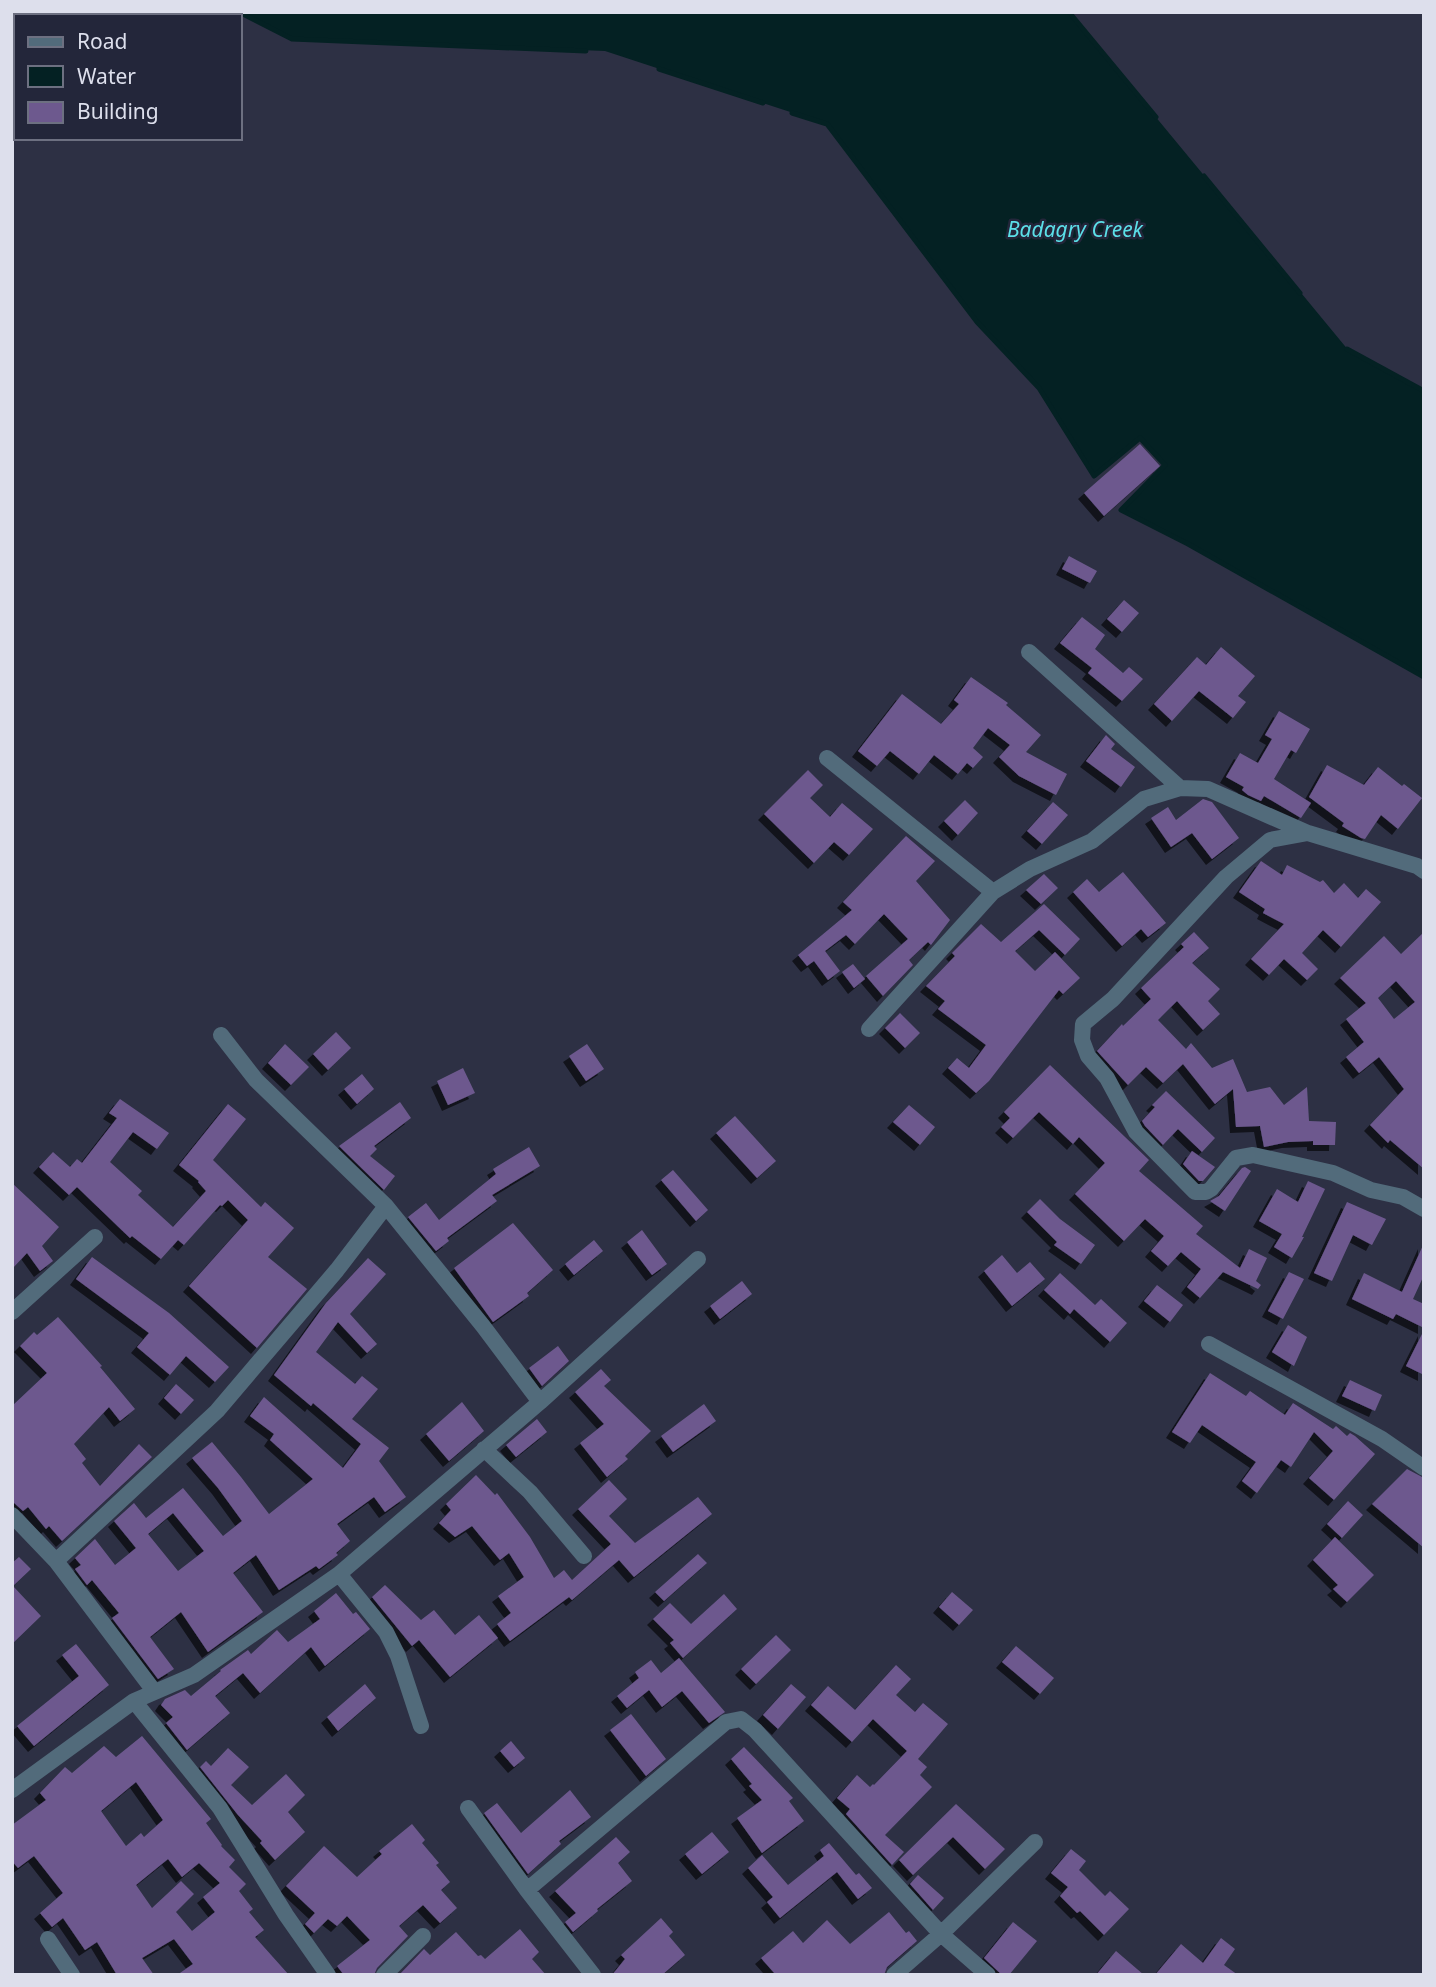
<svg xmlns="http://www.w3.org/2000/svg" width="1436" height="1987" viewBox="0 0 1436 1987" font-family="'Noto Sans',sans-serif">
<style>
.water{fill:#042123}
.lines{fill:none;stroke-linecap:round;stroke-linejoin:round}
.stream{stroke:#042123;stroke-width:5}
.building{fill:#6d598e;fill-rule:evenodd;filter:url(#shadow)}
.street{stroke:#526b7b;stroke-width:16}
.labels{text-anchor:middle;stroke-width:5;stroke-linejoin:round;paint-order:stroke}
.water-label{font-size:21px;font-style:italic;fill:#5bdfe8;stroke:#23263a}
</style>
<defs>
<filter id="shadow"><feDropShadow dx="-6" dy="6" stdDeviation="0" flood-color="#0009"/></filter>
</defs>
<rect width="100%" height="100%" fill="#2d3044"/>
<!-- water -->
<path class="water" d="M239,12H1069L1349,351L1424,391V677L1188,544L1121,510L1165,465L1140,438L1094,476L1039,388L977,322L827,124L605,51L292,39Z"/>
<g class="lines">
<!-- stream -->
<path class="stream" d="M239,12L292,39L586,51
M1069,12L1156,117
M659,69L763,103
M792,113L827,124L977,322L1039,388L1094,476L1140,438L1165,465L1121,510L1188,544L1424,677
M1204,176L1300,293
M1347,349L1424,391"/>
</g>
<!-- building -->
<path class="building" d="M1140,444L1160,466L1104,516L1084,493Z
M1069,556L1097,571L1090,583L1062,569Z
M1124,600L1139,613L1122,632L1107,619Z
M1082,617L1105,635L1095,649L1123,673L1129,667L1143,679L1122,701L1088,673L1092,668L1060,643Z
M1221,647L1255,676L1238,696L1246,702L1233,718L1199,691L1172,721L1154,704L1197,657L1206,665Z
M971,677L1008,703L1006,705L1041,735L1026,752L1067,774L1056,795L1019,776L999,757L1010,745L988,728L973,748L983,757L973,768L967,763L958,774L934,755L919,774L890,751L877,766L858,751L902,694L941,724L959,704L954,700Z
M1279,711L1310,729L1296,753L1291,750L1274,779L1311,803L1301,818L1264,796L1261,801L1248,795L1242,790L1244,787L1226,777L1240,753L1258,763L1272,739L1265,735Z
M1106,735L1115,744L1111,749L1135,767L1121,787L1086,761Z
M1327,765L1364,785L1378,767L1402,786L1404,784L1422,798L1398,829L1381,815L1365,839L1361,838L1342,826L1344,823L1309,797Z
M808,770L823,785L810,798L830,817L842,803L873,829L849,855L834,842L814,863L764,814Z
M1203,799L1212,802L1239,838L1212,859L1192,833L1171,847L1151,818L1168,807L1176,820Z
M965,800L978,813L958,835L944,821Z
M1053,802L1068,815L1042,844L1027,831Z
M906,836L935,861L916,881L950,920L931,945L928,942L909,960L913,965L883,996L866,976L908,939L884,914L855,944L846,935L825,951L840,971L828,980L814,961L807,966L798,955L852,910L843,902Z
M1261,861L1282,875L1287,865L1320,882L1323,880L1334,893L1344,883L1358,898L1366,889L1381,902L1341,947L1323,930L1302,953L1318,969L1307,980L1284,959L1269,975L1251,959L1284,924L1263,913L1265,909L1239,892Z
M1123,872L1166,923L1148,937L1141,929L1122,946L1073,892L1087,879L1099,892Z
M1044,874L1058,888L1041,904L1026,890Z
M1044,904L1080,939L1065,955L1039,930L1015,951L1035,971L1055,952L1080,978L1063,994L1059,990L989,1081L976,1093L948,1068L957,1058L969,1068L986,1045L938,1009L945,1001L926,986L955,956L952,953L981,924L1001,942Z
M1194,932L1209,948L1192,963L1220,989L1208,1001L1220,1014L1203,1030L1177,1001L1158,1020L1186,1049L1191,1043L1212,1068L1233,1059L1247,1092L1270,1087L1284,1105L1307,1087L1309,1121L1336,1122L1335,1145H1313V1141L1288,1142L1264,1147L1260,1126L1236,1127L1233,1089L1215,1104L1183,1064L1163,1083L1146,1067L1128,1085L1097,1051L1122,1024L1123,1026L1151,999L1141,988L1184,947L1181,944Z
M1424,932V1169L1390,1140L1388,1143L1370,1125L1404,1089L1379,1057L1359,1073L1346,1057L1364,1042L1346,1019L1366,1003L1340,978L1384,936L1401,954ZM1396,981L1415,1002L1394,1019L1378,998Z
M853,964L865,979L854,988L842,972Z
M900,1013L920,1033L905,1048L885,1028Z
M336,1032L351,1048L328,1070L313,1054Z
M285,1044L309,1067L291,1085L268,1063Z
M587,1044L604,1069L586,1081L569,1056Z
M1050,1065L1149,1160L1139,1171L1203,1226L1196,1234L1240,1268L1249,1249L1267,1258L1256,1281L1261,1285L1258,1289L1223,1272L1200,1298L1187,1287L1201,1269L1181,1252L1168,1266L1151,1251L1164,1236L1145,1219L1124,1241L1075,1194L1105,1163L1079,1137L1073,1144L1039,1112L1013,1138L1001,1127L1010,1118L1004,1112Z
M463,1068L475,1093L448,1105L437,1081Z
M362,1074L374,1089L357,1104L344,1089Z
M1166,1091L1215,1138L1202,1152L1178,1129L1163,1145L1145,1126L1142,1121L1155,1107L1152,1105Z
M120,1099L169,1133L157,1149L133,1132L110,1162L142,1191L138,1195L173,1227L206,1191L198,1182L199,1181L179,1165L228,1104L246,1119L213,1160L261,1207L265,1202L294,1228L268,1257L307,1289L257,1348L189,1286L248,1220L228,1200L222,1206L220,1205L184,1245L178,1240L161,1259L132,1236L130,1238L77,1187L69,1195L39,1167L53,1152L70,1167L77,1159L82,1163L117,1118L109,1113Z
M400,1102L411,1118L374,1146L377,1149L370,1156L395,1176L384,1190L339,1146Z
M909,1105L935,1127L920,1145L893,1122Z
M735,1116L776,1161L757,1178L716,1133Z
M529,1147L540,1166L492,1195L497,1201L447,1238L449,1241L436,1251L408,1217L426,1203L439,1220L496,1174L493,1169Z
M1192,1151L1215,1167L1203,1181H1199L1183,1164Z
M1245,1167L1251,1171L1225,1211L1210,1201L1219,1196L1242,1168Z
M673,1170L708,1210L696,1221L661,1180Z
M1308,1181L1325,1189L1302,1237H1304L1292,1258L1274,1247L1282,1234L1259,1221L1277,1189L1298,1202Z
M12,1183L59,1227L42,1246L53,1261L40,1271L27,1253L12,1269Z
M1040,1199L1060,1219L1095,1245L1081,1264L1054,1245L1057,1242L1027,1212Z
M1347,1202L1386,1219L1372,1245L1353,1235L1332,1281L1314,1273Z
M513,1223L553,1270L527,1293L529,1296L493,1322L454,1268Z
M642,1230L667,1264L652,1275L627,1242Z
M594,1240L603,1251L574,1275L565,1264Z
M1424,1243V1275L1413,1299L1424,1304V1328L1396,1314L1393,1319L1352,1299L1364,1273L1402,1292Z
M1002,1255L1017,1273L1030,1262L1045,1279L1012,1306L984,1271Z
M92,1257L169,1313L229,1367L215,1382L186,1356L170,1375L137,1347L149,1333L76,1279Z
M368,1258L386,1274L350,1314L377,1344L367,1353L338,1322L316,1352L355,1384L362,1376L378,1389L352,1419L389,1448L379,1461L406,1497L385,1512L374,1497L337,1524L350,1541L336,1553L338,1555L319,1569L316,1566L279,1590L256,1555L233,1573L263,1612L208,1652L181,1612L150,1637L174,1669L158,1679L112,1618L119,1613L92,1580L87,1585L75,1569L81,1565L75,1558L95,1539L115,1565L136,1548L114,1521L134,1503L146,1518L183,1488L223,1536L242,1521L218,1488L192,1458L212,1442L241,1477L269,1514L313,1479L270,1440L274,1434L250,1416L264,1397L343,1468L361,1444L313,1403L311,1406L274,1375L326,1303ZM173,1513L204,1551L178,1571L148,1534Z
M1289,1272L1304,1279L1283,1319L1268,1311Z
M1060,1273L1095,1305L1101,1299L1127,1323L1110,1342L1074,1309L1070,1314L1044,1290Z
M742,1281L752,1294L720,1319L710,1306Z
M1157,1285L1183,1305L1170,1322L1144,1301Z
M58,1317L102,1366L100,1367L135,1409L120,1421L109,1407L74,1444L86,1459L82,1463L100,1486L139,1444L152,1457L62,1541L49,1526L46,1529L28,1507L23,1511L12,1501V1406L47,1373L20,1346L34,1332L37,1335Z
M1288,1325L1307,1337L1294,1366L1272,1352Z
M1424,1330V1375L1406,1366Z
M558,1346L569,1361L542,1386L529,1368Z
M601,1369L611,1380L604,1386L651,1431L625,1456L628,1459L607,1477L580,1443L604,1424L575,1392Z
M1210,1373L1246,1396L1250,1391L1285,1415L1293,1403L1333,1429L1336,1426L1347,1436L1350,1433L1355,1436L1375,1454L1334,1500L1309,1478L1333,1451L1314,1432L1291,1467L1281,1460L1257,1493L1242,1481L1256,1462L1202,1425L1190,1443L1172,1432Z
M1350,1380L1382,1395L1375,1411L1342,1396Z
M176,1384L194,1400L181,1414L164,1398Z
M462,1402L484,1431L449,1461L426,1434Z
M704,1404L716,1421L673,1452L661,1436Z
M537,1419L547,1432L516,1457L506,1445Z
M1407,1469L1424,1478V1548L1372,1504Z
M476,1475L495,1495L497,1493L530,1537L554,1578L564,1570L572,1580L611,1544L578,1509L609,1480L627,1499L609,1516L635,1543L698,1497L712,1514L634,1577L619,1560L572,1600L569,1597L510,1641L497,1624L511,1613L498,1596L524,1577L509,1553L500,1560L472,1526L455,1537L439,1523L451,1510L446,1504Z
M1348,1501L1363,1515L1342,1538L1327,1524Z
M1335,1537L1374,1575L1347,1602L1333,1589L1338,1585L1313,1560Z
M698,1554L707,1563L664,1601L655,1592Z
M19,1557L31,1569L13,1586L41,1616L12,1644V1563Z
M385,1585L421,1620L434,1610L455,1635L479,1615L498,1638L450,1677L419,1640L412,1646L372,1597Z
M952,1592L973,1610L959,1625L939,1607Z
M336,1593L353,1614L356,1612L370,1629L325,1666L311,1647L260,1693L243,1673L215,1696L230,1713L187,1750L166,1723L173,1717L161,1705L165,1699L185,1690L191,1696L221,1671L220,1670L248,1650L251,1654L277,1630L288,1642L320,1619L314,1611Z
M724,1594L737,1609L683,1658L670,1643L674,1640L653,1619L670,1603L691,1624Z
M776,1635L791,1650L756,1684L741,1669Z
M76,1644L109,1685L34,1746L17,1726L79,1676L62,1655Z
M1016,1646L1054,1678L1040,1694L1002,1662Z
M679,1658L725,1712L709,1723L682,1691L662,1707L649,1690L627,1708L617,1696L639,1678L635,1672L651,1660L661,1673Z
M896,1665L911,1679L896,1695L915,1712L923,1703L948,1724L918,1759L927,1767L920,1775L932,1787L885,1835L904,1852L892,1865L846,1814L850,1809L837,1798L857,1775L870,1787L873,1784L874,1785L907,1751L873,1719L852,1742L811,1705L828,1686L855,1710Z
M365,1684L376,1698L338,1731L327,1717Z
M791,1684L806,1697L778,1729L763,1715Z
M631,1714L666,1759L646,1776L610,1730Z
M142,1736L211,1819L206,1823L222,1845L221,1846L235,1860L229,1867L246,1884L239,1891L253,1909L249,1912L264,1930L255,1937L289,1975H177L193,1964L174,1939L142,1958L154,1975H117L97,1942L85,1950L63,1918L52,1927L40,1913L63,1893L34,1856L18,1868L12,1861V1825L46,1800L40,1793L65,1767L72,1773L104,1746L116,1757ZM136,1782L163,1820L144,1837L141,1833L126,1846L101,1811ZM168,1859L182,1877L199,1863L220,1883L203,1897L215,1912L192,1931L176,1912L194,1894L181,1881L152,1908L136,1885Z
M511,1741L525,1758L514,1767L500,1751Z
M744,1747L793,1798L789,1801L804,1821L762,1853L737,1818L762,1800L749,1786L752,1784L731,1759Z
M228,1748L249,1767L231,1785L252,1805L286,1774L305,1795L288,1812L305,1832L275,1860L260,1843L262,1841L238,1815L200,1767L206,1761L211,1766Z
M570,1790L591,1817L559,1841L561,1844L528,1874L484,1813L497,1803L521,1833Z
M956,1804L1005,1849L985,1869L953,1837L913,1875L899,1860Z
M412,1824L425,1840L422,1843L439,1863L436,1865L450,1882L441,1890L457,1908L440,1923L423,1905L399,1926L408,1936L377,1968L374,1975H344L337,1966L370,1940L347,1916L337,1926L328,1919L314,1933L305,1924L315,1913L286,1886L324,1846L357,1877L382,1854L379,1851Z
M712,1832L729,1852L702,1874L685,1854Z
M616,1837L630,1852L618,1863L632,1881L597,1909L598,1911L573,1932L565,1922L576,1913L555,1891Z
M829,1843L856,1875L859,1873L872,1888L858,1899L837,1872L780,1918L767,1902L773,1897L748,1868L762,1855L788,1885L824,1856L820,1850Z
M1071,1849L1086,1861L1079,1870L1105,1896L1110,1891L1129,1909L1104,1935L1080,1911L1077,1913L1060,1896L1068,1887L1051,1873Z
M918,1875L944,1898L933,1910L910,1884Z
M889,1912L906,1933L909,1931L917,1941L887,1967L884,1975H776L761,1958L793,1931L803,1943L827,1920L850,1944Z
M661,1918L673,1932L669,1936L685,1955L662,1975H612L625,1959L621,1955Z
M1013,1922L1037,1941L1009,1975H1002L984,1958Z
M520,1929L539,1952L532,1959L546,1975H399L424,1949L430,1955L456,1932L478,1956L481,1955L485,1959Z
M1221,1938L1235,1949L1224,1965L1238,1975H1155L1181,1944L1203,1963Z
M1116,1951L1144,1975H1096Z"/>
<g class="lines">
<!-- street -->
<path class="street" d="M1029,652L1180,788
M827,758L993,892
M1308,833L1270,840L1226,877L1113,999L1083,1024L1082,1040L1088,1056L1107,1078L1136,1132L1195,1192H1206L1211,1189L1236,1158L1253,1155L1333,1173L1371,1190L1403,1197L1424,1209
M869,1029L993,892L1030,869L1092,841L1144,799L1180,788L1208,789L1308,833L1417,866L1424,871
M221,1035L256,1080L386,1206L483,1326L540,1402
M12,1312L95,1237
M1209,1344L1382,1439L1424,1468
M484,1449L530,1492L584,1556
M12,1515L56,1561L154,1691
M56,1561L217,1411L337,1270L386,1206
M339,1574L386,1632L398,1656L421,1726
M134,1701L220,1808L286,1915L328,1975
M12,1790L134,1701L194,1675L339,1574L540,1402L698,1259
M468,1808L527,1890L593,1975
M527,1890L726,1722L741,1719L755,1730L941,1934L988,1975
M48,1939L72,1975
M384,1975L423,1936
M894,1975L941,1934L1035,1842"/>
</g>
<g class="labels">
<!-- water labels -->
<g class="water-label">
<text x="1075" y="237">Badagry Creek</text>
</g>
</g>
<!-- border -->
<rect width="1436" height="1987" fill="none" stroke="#dddfec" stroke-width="28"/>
<!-- legend -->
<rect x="14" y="14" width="228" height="126" fill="#23263a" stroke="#6d7081" stroke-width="2"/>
<rect x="28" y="37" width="35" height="10" fill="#526b7b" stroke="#6d7081" stroke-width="2"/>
<text x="77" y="49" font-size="21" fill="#dddfec">Road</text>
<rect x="28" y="66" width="35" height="21" fill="#042123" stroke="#6d7081" stroke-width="2"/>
<text x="77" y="84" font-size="21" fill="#dddfec">Water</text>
<rect x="28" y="102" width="35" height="21" fill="#6d598e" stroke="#6d7081" stroke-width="2"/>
<text x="77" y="119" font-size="21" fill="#dddfec">Building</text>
</svg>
